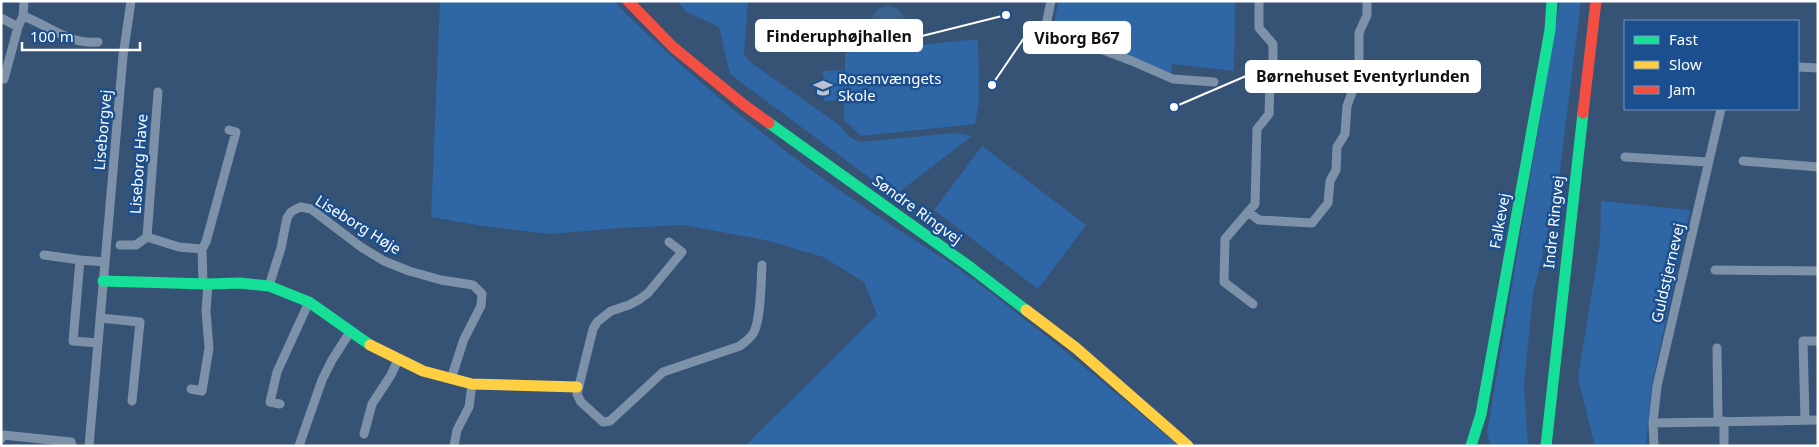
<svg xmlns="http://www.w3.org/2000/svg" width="1819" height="447" viewBox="0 0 1819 447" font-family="'Noto Sans',sans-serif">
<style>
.green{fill:#2f66a5}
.water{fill:#3b618d}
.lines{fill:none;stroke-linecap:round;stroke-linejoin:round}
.street{stroke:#7d92a8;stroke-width:9}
.fast{stroke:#16e098;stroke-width:11}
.slow{stroke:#ffcf43;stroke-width:11}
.jam{stroke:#f24e42;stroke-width:11}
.labels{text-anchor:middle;stroke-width:5;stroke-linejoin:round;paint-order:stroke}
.poi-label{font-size:15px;fill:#fff;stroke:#1b4f8f;text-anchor:start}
.street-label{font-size:15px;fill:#fff;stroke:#1b4f8f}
.leader{fill:none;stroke:#fff;stroke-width:2}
.callout-dot{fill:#fff;stroke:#1b4f8f;stroke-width:2}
.callout{fill:#fff;stroke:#fff;stroke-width:2}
.callout-label{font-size:16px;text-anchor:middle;font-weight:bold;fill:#111}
</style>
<rect width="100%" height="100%" fill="#365274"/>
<!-- green -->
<path class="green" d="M440,1H613C687,74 766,140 851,198C889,225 930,248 967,275C1040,329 1109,387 1179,446H745L877,315L864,282L823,257L765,240L683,225L620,228L551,234L483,226L431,217Z
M677,1H748L744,54L750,62L838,124L851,138L860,142L954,133L972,136L894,196L730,74L719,27L687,12Z
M1058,1H1235L1234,71L1172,64L1171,73L1054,27Z
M1560,1H1581L1557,193L1533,294L1524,384L1528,446H1491L1487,433Z
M978,39L979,102L975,124L861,136L844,120L845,53Z
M843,70L844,100L824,101L823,71Z
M982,146L1086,225L1038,289L934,210Z
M1601,201L1690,210L1652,383L1646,446H1595L1578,378L1600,242Z"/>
<!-- water -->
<path class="water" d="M872 22a16 16 0 1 1 32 0a16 16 0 1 1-32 0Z"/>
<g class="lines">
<!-- street -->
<path class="street" d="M1051,1L1045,30L1069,37L1132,61L1173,79L1214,82
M23,16L24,1
M1,18L18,27L4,79
M18,27L23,16C48,25 69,45 98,42
M1798,67L1818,68
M1273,79H1288L1299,84H1355
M1625,157L1708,162
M1743,161L1818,167
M1248,212L1259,220L1312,223L1328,203L1330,181L1336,170L1337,147L1345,134L1347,106L1355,84L1359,68V33L1367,15V1
M147,237L158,92
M669,242L682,252L648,293L640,299L629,305L611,311L597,322L593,329L577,394L581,402L603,422L610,421L663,372L740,346C745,342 751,338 754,332C761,318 761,281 762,265
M120,245H136L147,237L179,247L202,249
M44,255L80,260
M1715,270L1818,271
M203,283L202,249L206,242L236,132L229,130
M269,286L281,248L287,218L291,212L296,209L301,207L311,209L361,247L384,261L409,271L441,280L473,285L482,294L481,306L464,339L451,379
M1253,304L1224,282L1225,239L1255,204L1257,129L1269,114L1270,85L1273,79V44L1259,28V1
M100,318L140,322L132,401
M98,343L73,341L80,260L105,262
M1717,348L1718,421
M191,389L202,391L209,348L206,311L208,284
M280,404L270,402L277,372L309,302
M1805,420L1803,341H1818
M1724,421V446
M1653,423L1818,420
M364,434L372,404L391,375L398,360
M1,439L3,435L71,442L72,446
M89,446L123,56L131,1
M299,446L322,380L332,360L350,332
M454,446L457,430L469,407L472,384
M1654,446L1653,423L1657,386L1721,109"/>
<!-- fast -->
<path class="fast" d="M769,123L970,267L1026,310
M103,281L208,284L240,283L269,286L309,302L370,345
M1471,446L1481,414L1550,30L1552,1
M1546,446L1583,113"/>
<!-- slow -->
<path class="slow" d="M1026,310L1076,348L1188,446
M370,345L423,371L472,384L577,387"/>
<!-- jam -->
<path class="jam" d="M628,1L673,47L744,105L769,123
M1583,113L1596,1"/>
</g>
<!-- icons -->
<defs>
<g id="school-bare" transform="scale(1.5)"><path d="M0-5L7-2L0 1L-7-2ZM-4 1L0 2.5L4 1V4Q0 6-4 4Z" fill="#b9c2ce" stroke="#1b4f8f" stroke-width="2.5" paint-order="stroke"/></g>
</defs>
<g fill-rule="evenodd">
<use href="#school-bare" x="823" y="88"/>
</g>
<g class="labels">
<!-- poi labels -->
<g class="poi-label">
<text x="838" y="84">Rosenvængets<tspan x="838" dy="17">Skole</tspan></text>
</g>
<!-- street labels -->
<g class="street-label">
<text transform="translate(103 130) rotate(-85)" y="5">Liseborgvej</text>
<text transform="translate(139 164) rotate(-86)" y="5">Liseborg Have</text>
<text transform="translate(917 210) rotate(36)" y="5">Søndre Ringvej</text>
<text transform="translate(1500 221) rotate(-80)" y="5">Falkevej</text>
<text transform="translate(1554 222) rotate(-84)" y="5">Indre Ringvej</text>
<text transform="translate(358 225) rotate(32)" y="5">Liseborg Høje</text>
<text transform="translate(1668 273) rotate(-77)" y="5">Guldstjernevej</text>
</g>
</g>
<!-- callouts -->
<path class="leader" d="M1006 15L922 36M992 85L1024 38M1174 107L1246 76"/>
<g class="callout-dot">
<circle cx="1006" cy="15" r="5"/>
<circle cx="992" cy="85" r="5"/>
<circle cx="1174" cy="107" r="5"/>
</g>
<g class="callout">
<rect x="756" y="20" width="166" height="31" rx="5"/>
<rect x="1024" y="22" width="106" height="31" rx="5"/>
<rect x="1246" y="61" width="234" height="31" rx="5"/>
</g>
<g class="callout-label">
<text x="839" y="42">Finderuphøjhallen</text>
<text x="1077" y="44">Viborg B67</text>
<text x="1363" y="82">Børnehuset Eventyrlunden</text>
</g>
<!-- border -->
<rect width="1819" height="447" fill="none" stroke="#ffffff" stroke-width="5"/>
<!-- legend -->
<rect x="1624" y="20" width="175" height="90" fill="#1b4f8f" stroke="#7695bc"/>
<rect x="1634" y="36" width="25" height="8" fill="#16e098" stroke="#7695bc"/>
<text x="1669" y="45" font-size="15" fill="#ffffff">Fast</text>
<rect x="1634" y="61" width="25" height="8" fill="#ffcf43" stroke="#7695bc"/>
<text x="1669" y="70" font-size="15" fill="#ffffff">Slow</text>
<rect x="1634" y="86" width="25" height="8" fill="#f24e42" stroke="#7695bc"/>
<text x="1669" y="95" font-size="15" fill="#ffffff">Jam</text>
<!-- scale -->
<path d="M22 42v8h118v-8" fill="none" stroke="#ffffff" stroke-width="2.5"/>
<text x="30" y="42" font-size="15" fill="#ffffff" stroke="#1b4f8f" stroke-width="4" paint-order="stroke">100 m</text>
</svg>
